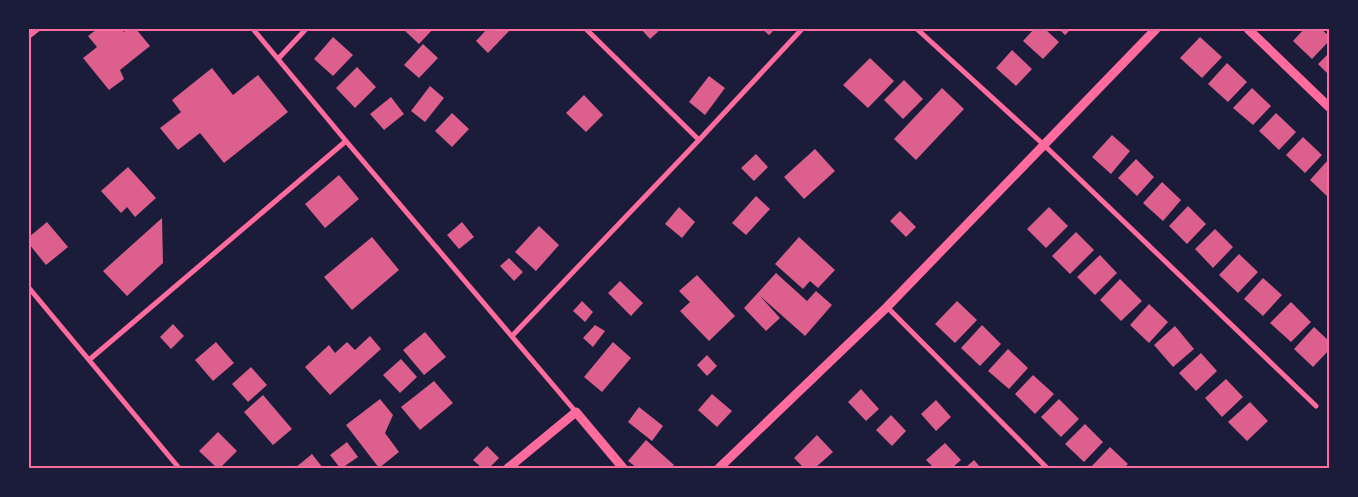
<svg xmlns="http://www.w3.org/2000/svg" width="1358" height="497" viewBox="0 0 1358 497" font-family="'Zilla Slab',serif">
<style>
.building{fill:#dd5f8e}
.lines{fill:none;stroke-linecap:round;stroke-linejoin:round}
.minor{stroke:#ff6b9d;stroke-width:5}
.tertiary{stroke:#ff6b9d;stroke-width:9}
.neatline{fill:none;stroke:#ff6b9d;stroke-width:2}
</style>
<rect width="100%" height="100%" fill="#1b1b3a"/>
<!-- building -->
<path class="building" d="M97,29H122L124,32L128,29H136L150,46L120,70L124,79L109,90L83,58L97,47L88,36Z
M403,29H433L419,44Z
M487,29H511L488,53L476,41Z
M641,29H658L660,30L650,39Z
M762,29H775L769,35Z
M1034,29H1045L1059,42L1043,59L1023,41Z
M1059,29H1071L1065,35Z
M1304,29H1321L1329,36V41L1312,59L1293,41Z
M333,37L353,55L333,76L314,59Z
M1200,37L1222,57L1202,78L1180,58Z
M423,44L438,58L419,78L404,65Z
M1012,50L1032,69L1016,86L996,68Z
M1329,53V75L1318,64Z
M870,58L894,81L868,108L843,85Z
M1227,63L1247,82L1228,102L1208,84Z
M357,67L376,87L355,108L336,88Z
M212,68L233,95L258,75L288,112L224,163L200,133L178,150L160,128L181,112L172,100Z
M709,76L725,88L705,115L689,102Z
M904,80L923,99L903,119L884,100Z
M430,86L444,98L425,122L411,111Z
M942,88L964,109L916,160L894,139Z
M1252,88L1271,106L1253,125L1233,108Z
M584,95L603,115L586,132L566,113Z
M391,97L404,114L384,130L370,114Z
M452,113L469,129L452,147L435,131Z
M1276,113L1296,132L1279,150L1259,131Z
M1112,135L1130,151L1111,174L1092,157Z
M1303,137L1322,155L1305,173L1286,155Z
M815,149L835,171L804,199L784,177Z
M756,154L768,167L754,181L741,168Z
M1136,159L1154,177L1137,196L1118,178Z
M1328,160L1329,161V198L1310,180Z
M128,167L156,198L135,217L127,207L121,213L101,191Z
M339,175L359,199L325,228L305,204Z
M1162,182L1181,200L1163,221L1143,203Z
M756,196L770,209L746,235L732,223Z
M1188,206L1206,224L1187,244L1169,226Z
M679,207L695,222L682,238L665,224Z
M1049,207L1068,226L1046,248L1027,229Z
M900,211L916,227L906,237L890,221Z
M162,218L163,263L127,296L103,271Z
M47,222L68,247L46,265L29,244V237Z
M462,222L474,237L459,249L447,235Z
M539,226L559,245L536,271L515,252Z
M1215,229L1233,247L1213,268L1195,249Z
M1076,232L1094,250L1070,274L1052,256Z
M372,237L399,270L352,310L324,277Z
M799,237L835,270L818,288L810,281L803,289L775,264Z
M1239,254L1258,272L1238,293L1219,275Z
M1100,255L1117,273L1095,295L1077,277Z
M509,258L523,272L514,281L500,266Z
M776,273L807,301L816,291L832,305L805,336L760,296L780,318L766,331L744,308Z
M697,275L735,316L709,341L680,311L690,302L679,291Z
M1263,278L1282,295L1263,316L1244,299Z
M1120,279L1142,301L1121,321L1100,300Z
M620,281L643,303L631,316L608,293Z
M582,301L593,312L585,322L573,311Z
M957,301L977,320L955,343L935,324Z
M1291,302L1311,322L1291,342L1270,323Z
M1149,304L1168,322L1149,343L1130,325Z
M173,324L184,336L171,349L160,337Z
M595,325L605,331L593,347L583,338Z
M982,325L1001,344L980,366L961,348Z
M1175,326L1194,349L1173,367L1154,345Z
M1314,327L1329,341V350L1313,367L1294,349Z
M425,332L446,357L424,375L403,350Z
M370,336L381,349L330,395L305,367L329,345L335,353L347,342L355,350Z
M216,342L234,363L213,381L195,360Z
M613,342L631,358L602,392L584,377Z
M1008,349L1028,368L1009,389L988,371Z
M1201,353L1217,371L1196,391L1179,373Z
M707,355L717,366L707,376L697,365Z
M401,359L417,377L400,393L383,375Z
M251,367L267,385L248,402L232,384Z
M1033,375L1054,394L1035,414L1015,394Z
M1226,379L1243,397L1222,417L1205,398Z
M434,381L453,403L420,430L401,407Z
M861,389L879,409L866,421L848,402Z
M712,394L732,411L717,427L698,410Z
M263,395L292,429L273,445L244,412Z
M380,399L393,415L385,433L399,452L379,468L346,425Z
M1059,399L1079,419L1061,437L1041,417Z
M936,400L951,417L936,431L921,414Z
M1250,402L1268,421L1247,441L1228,422Z
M639,407L663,426L652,441L628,422Z
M891,415L906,431L892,446L876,430Z
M1085,424L1103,442L1084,462L1065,444Z
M218,432L237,451L220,468H217L199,451Z
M817,435L833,452L815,468H804L794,458Z
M646,440L674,465L671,468H637L628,461Z
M347,442L358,457L342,468H340L330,455Z
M945,443L961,460L952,468H934L926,460Z
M487,446L499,458L489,468H482L473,460Z
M1110,447L1128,464L1124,468H1090Z
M312,454L323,468H295Z
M974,460L981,468H965Z"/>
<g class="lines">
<!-- minor -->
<path class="minor" d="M253,29L346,141L576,412
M586,29L699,140
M917,29L1044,145L1316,406
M29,36L38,29
M278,59L306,29
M29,288L179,468
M887,307L1047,468
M512,336L699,140L802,29
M89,360L346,141"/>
<!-- tertiary -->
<path class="tertiary" d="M1248,29L1329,107
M508,468L576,412L623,468
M719,468L887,307L1156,29"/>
</g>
<!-- border -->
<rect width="1358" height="497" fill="none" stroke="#1b1b3a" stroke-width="60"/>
<rect x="30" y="30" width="1298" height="437" class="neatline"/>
</svg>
